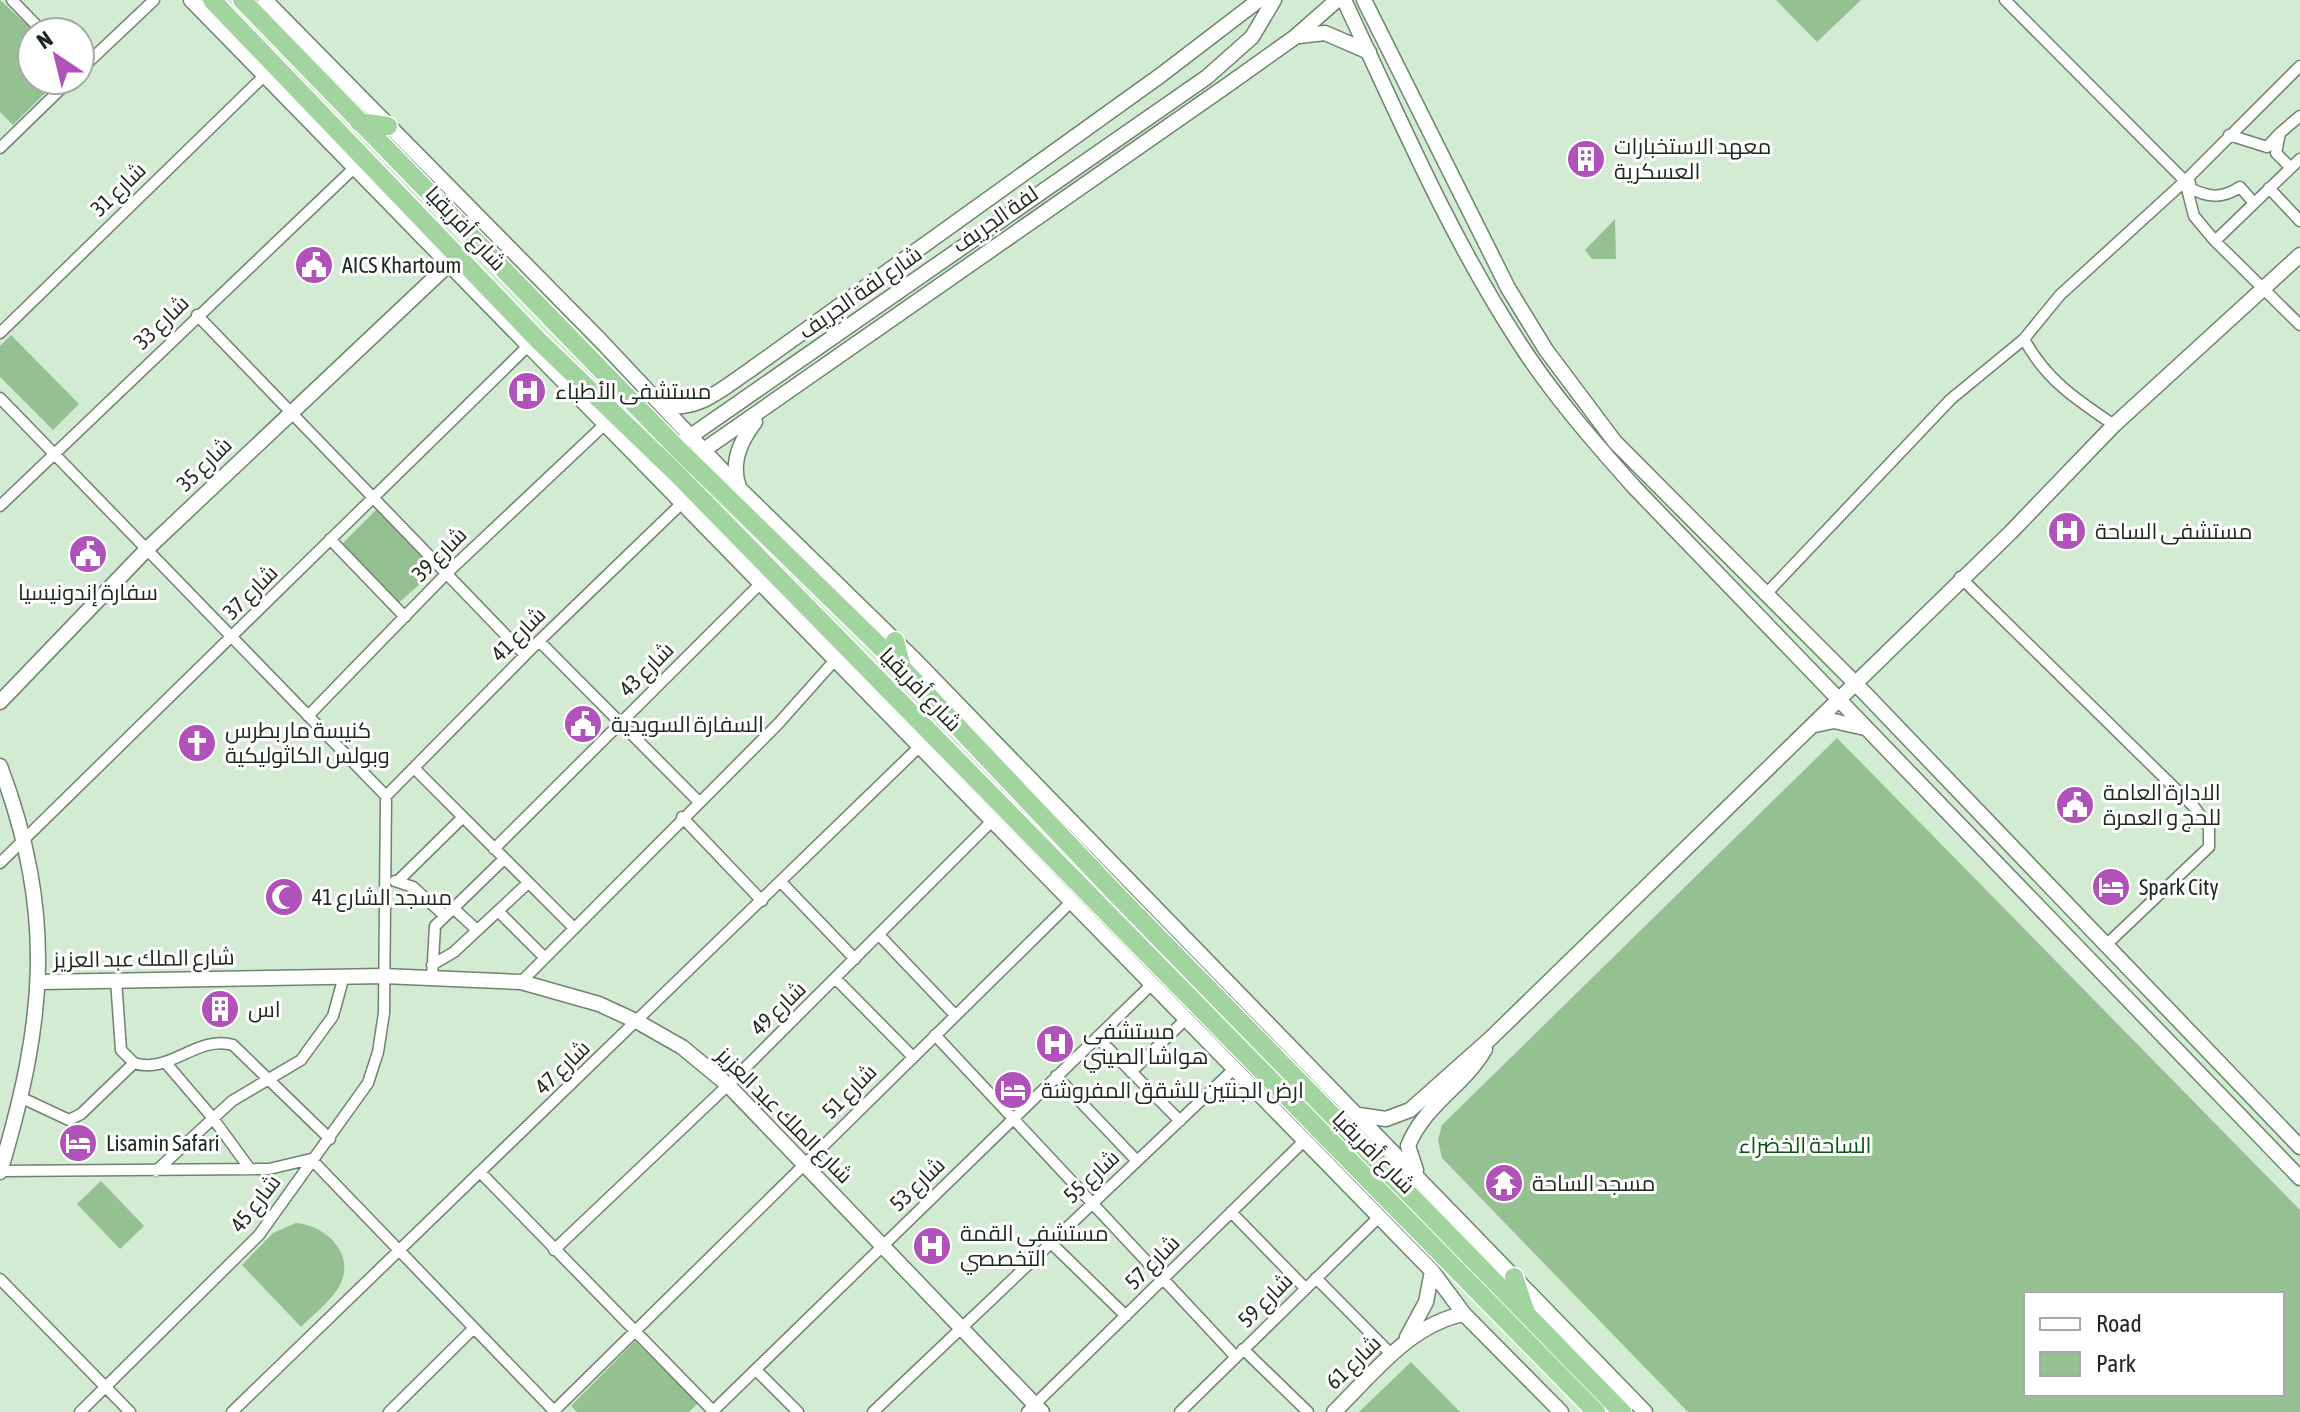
<svg xmlns="http://www.w3.org/2000/svg" width="2300" height="1412" viewBox="0 0 2300 1412" font-family="'Asap Condensed',Cairo,sans-serif">
<style>
.green{fill:#94c092;fill-rule:evenodd}
.lines{fill:none;stroke-linecap:round;stroke-linejoin:round}
.street-casing{stroke:#6e846d;stroke-width:13}
.secondary-casing{stroke:#6e846d;stroke-width:17}
.highway-casing{stroke:#fff;stroke-width:21}
.street{stroke:#fff;stroke-width:10}
.secondary{stroke:#fff;stroke-width:14}
.highway{stroke:#a1d49f;stroke-width:18}
.labels{text-anchor:middle;stroke-width:6;stroke-linejoin:round;paint-order:stroke}
.poi-label{font-size:22px;fill:#202920;stroke:#fff;text-anchor:start}
.street-label{font-size:22px;fill:#202920;stroke:#fff}
.park-label{font-size:22px;fill:#085410;stroke:#fff}
</style>
<rect width="100%" height="100%" fill="#d3ebd2"/>
<!-- green -->
<path class="green" d="M0,0L35,32H32V80H58L13,125L0,112Z
M1776,0H1861L1817,42Z
M1615,219L1616,259H1592L1585,250Z
M11,335L79,404L53,430L0,377V346Z
M377,509L435,571L396,605L340,546Z
M1837,738L2300,1210V1412H1688L1442,1158L1438,1140L1442,1125ZM2026,1294H2282V1394H2026Z
M101,1181L144,1226L120,1249L77,1204Z
M296,1223C328,1226 359,1257 337,1290C328,1303 313,1315 301,1327L242,1265L273,1233Z
M635,1341L698,1403L689,1412H577L571,1406Z
M1411,1362L1460,1412H1359Z"/>
<g class="lines">
<!-- street casing -->
<g class="street-casing">
<path id="street" d="M12,0L43,32
M2005,0L2185,181L2194,216L2215,241L2300,325
M80,70L154,0
M2280,133L2300,116
M2229,135L2267,147L2280,133L2276,153L2290,167
M0,148L70,80
M2190,183L2188,187C2208,198 2222,199 2240,187L2254,203
M2269,188L2300,221
M2215,241L2300,159
M197,315L525,655
M0,333L265,75
M2024,339C2046,380 2077,400 2114,425
M0,398L386,796L384,1013L378,1052L368,1083L259,1235L80,1412
M0,506L353,169
M330,539L405,617
M1960,577L2195,808L2209,828V847L2106,945
M1766,594L1951,399L2024,339L2060,295L2185,181L2300,66
M539,641L698,801
M308,716L446,574L603,426
M414,768L573,927
M386,796L539,641L681,504
M682,817L762,901
M494,849L759,585
M0,863L527,347
M395,881L413,887L445,916
M398,881L463,817
M781,882L855,959
M453,908L477,930
M499,912L544,957
M880,936L955,1015
M432,965L454,952L528,883
M432,978L435,926L504,859
M836,979L913,1057
M116,980L121,1050L134,1063C169,1075 198,1034 233,1045L330,1139
M521,982L778,724L835,660
M935,1035L1236,1357
M1097,1037L1180,1121
M165,1062L212,1117L250,1169
M1131,1072L1185,1020
M1056,1076L1137,1161
M22,1098L69,1120L81,1114L134,1063
M0,1171L269,1169L311,1159L555,1412
M156,1171L232,1101L301,1060L333,1016L344,976
M480,1172L713,1411
M1231,1212L1305,1288
M1050,1242L1126,1316
M554,1250L728,1085L991,822
M1316,1278L1392,1355
M0,1279L130,1412
M1243,1349L1308,1412
M756,1370L798,1412
M232,1412L918,748
M389,1412L474,1328
M553,1412L1072,901
M712,1412L1151,985
M873,1412L1234,1069
M1027,1412L1304,1141
M1180,1412L1379,1217"/>
</g>
<!-- secondary casing -->
<g class="secondary-casing">
<path id="secondary" d="M191,0L1432,1271L1464,1314L1561,1412
M265,0L601,341L741,490L912,657L1645,1412
M1344,0C1398,115 1449,235 1518,341C1552,394 1593,441 1635,488L2300,1178
M1364,0L1508,288L1546,350L1615,442L1855,683L2300,1147
M1299,36L1325,33L1369,52
M663,405C697,413 723,388 750,370L1161,75L1259,0
M685,440L1207,77L1252,37L1274,0
M698,454L1229,84L1295,37L1337,0
M739,487C730,463 741,440 755,422
M0,702L148,548L447,266
M1815,725L1834,721L1865,728
M0,766C56,915 45,1022 0,1172
M41,982L383,976L521,982L599,1004L638,1022L682,1047L728,1085L1042,1412
M1359,1115L1386,1119L1410,1110L1491,1038L2011,532L2114,425L2300,255
M1416,1170L1408,1146C1424,1105 1464,1086 1485,1049
M1407,1337L1426,1302L1432,1271
M1334,1412C1372,1375 1410,1324 1464,1314"/>
</g>
<!-- highway casing -->
<g class="highway-casing">
<path id="highway" d="M212,0L538,340L676,473L1596,1412
M242,0L676,447L902,668L1118,896L1622,1412
M359,122L388,126
M895,641L902,668
M1514,1277L1525,1310"/>
</g>
<!-- street -->
<use href="#street" class="street"/>
<!-- secondary -->
<use href="#secondary" class="secondary"/>
<!-- highway -->
<use href="#highway" class="highway"/>
</g>
<!-- icons -->
<defs>
<g id="building-disc" transform="scale(2)"><circle r="9.5" fill="#b152bb" stroke="#fff"/><path d="M-4-6H4V6H1V3H-1V6H-4ZM-2.5-4.3h1.7v1.8h-1.7ZM.8-4.3h1.7v1.8H.8ZM-2.5-1h1.7V.8h-1.7ZM.8-1h1.7V.8H.8Z" fill="#fff"/></g>
<g id="civic-disc" transform="scale(2)"><circle r="9.5" fill="#b152bb" stroke="#fff"/><path d="M-.6-6.5H3V-4.5H.6V-3L4-1V1h2V6H-6V1h2V-1L-.6-3ZM-1.2 2.5V6h2.4V2.5Z" fill="#fff"/></g>
<g id="hospital-disc" transform="scale(2)"><circle r="9.5" fill="#b152bb" stroke="#fff"/><path d="M-5-5h3v3.5h4V-5h3V5h-3V1.5h-4V5h-3Z" fill="#fff"/></g>
<g id="church-disc" transform="scale(2)"><circle r="9.5" fill="#b152bb" stroke="#fff"/><path d="M-1.2-6h2.4v3.5h3.3v2.4h-3.3V6h-2.4V-.1h-3.3v-2.4h3.3Z" fill="#fff"/></g>
<g id="hotel-disc" transform="scale(2)"><circle r="9.5" fill="#b152bb" stroke="#fff"/><path d="M-6-4.5h1.5V1H6V5H4.5V3h-9V5H-6ZM-4 0a1.8 1.8 0 1 1 3.6 0ZM.5 0V-2.5h3Q6-2.5 6 0Z" fill="#fff"/></g>
<g id="mosque-disc" transform="scale(2)"><circle r="9.5" fill="#b152bb" stroke="#fff"/><path d="M3.5-4.9A6 6 0 1 0 3.5 4.9A5 5 0 1 1 3.5-4.9Z" fill="#fff"/></g>
<g id="temple-disc" transform="scale(2)"><circle r="9.5" fill="#b152bb" stroke="#fff"/><path d="M0-6L5-2H3V0L6.5 2.5H4V6H1.5V3h-3V6H-4V2.5H-6.5L-3 0V-2H-5Z" fill="#fff"/></g>
</defs>
<g fill-rule="evenodd">
<use href="#building-disc" x="1586" y="159"/>
<use href="#civic-disc" x="314" y="265"/>
<use href="#hospital-disc" x="527" y="391"/>
<use href="#hospital-disc" x="2067" y="531"/>
<use href="#civic-disc" x="88" y="554"/>
<use href="#civic-disc" x="583" y="724"/>
<use href="#church-disc" x="197" y="743"/>
<use href="#civic-disc" x="2075" y="805"/>
<use href="#hotel-disc" x="2111" y="887"/>
<use href="#mosque-disc" x="284" y="897"/>
<use href="#building-disc" x="220" y="1009"/>
<use href="#hospital-disc" x="1055" y="1044"/>
<use href="#hotel-disc" x="1013" y="1090"/>
<use href="#hotel-disc" x="78" y="1143"/>
<use href="#temple-disc" x="1504" y="1183"/>
<use href="#hospital-disc" x="932" y="1246"/>
</g>
<g class="labels">
<!-- poi labels -->
<g class="poi-label">
<text x="1614" y="154">معهد الاستخبارات<tspan x="1614" dy="25">العسكرية</tspan></text>
<text x="342" y="273">AICS Khartoum</text>
<text x="555" y="399">مستشفی الأطباء</text>
<text x="2095" y="539">مستشفى الساحة</text>
<text x="88" y="600" text-anchor="middle">سفارة إندونيسيا</text>
<text x="611" y="732">السفارة السويدية</text>
<text x="225" y="738">كنيسة مار بطرس<tspan x="225" dy="25">وبولس الكاثوليكية</tspan></text>
<text x="2103" y="800">الادارة العامة<tspan x="2103" dy="25">للحج و العمرة</tspan></text>
<text x="2139" y="895">Spark City</text>
<text x="312" y="905">مسجد الشارع 41</text>
<text x="248" y="1017">اس</text>
<text x="1083" y="1039">مستشفى<tspan x="1083" dy="25">هواشا الصيني</tspan></text>
<text x="1041" y="1098">ارض الجنتين للشقق المفروشة</text>
<text x="106" y="1151">Lisamin Safari</text>
<text x="1532" y="1191">مسجد الساحة</text>
<text x="960" y="1241">مستشفى القمة<tspan x="960" dy="25">التخصصي</tspan></text>
</g>
<!-- street labels -->
<g class="street-label">
<text transform="translate(118 189) rotate(-44)" y="8">شارع 31</text>
<text transform="translate(995 219) rotate(-35)" y="8">لفة الجريف</text>
<text transform="translate(466 228) rotate(47)" y="8">شارع أفريقيا</text>
<text transform="translate(860 292) rotate(-35)" y="8">شارع لفة الجريف</text>
<text transform="translate(161 322) rotate(-44)" y="8">شارع 33</text>
<text transform="translate(204 464) rotate(-44)" y="8">شارع 35</text>
<text transform="translate(439 554) rotate(-45)" y="8">شارع 39</text>
<text transform="translate(250 592) rotate(-45)" y="8">شارع 37</text>
<text transform="translate(518 634) rotate(-45)" y="8">شارع 41</text>
<text transform="translate(646 669) rotate(-45)" y="8">شارع 43</text>
<text transform="translate(921 689) rotate(46)" y="8">شارع أفريقيا</text>
<text transform="translate(144 958) rotate(-1)" y="8">شارع الملك عبد العزيز</text>
<text transform="translate(778 1008) rotate(-44)" y="8">شارع 49</text>
<text transform="translate(562 1067) rotate(-44)" y="8">شارع 47</text>
<text transform="translate(849 1091) rotate(-45)" y="8">شارع 51</text>
<text transform="translate(785 1115) rotate(45)" y="8">شارع الملك عبد العزيز</text>
<text transform="translate(1374 1152) rotate(45)" y="8">شارع أفريقيا</text>
<text transform="translate(1091 1176) rotate(-43)" y="8">شارع 55</text>
<text transform="translate(917 1184) rotate(-44)" y="8">شارع 53</text>
<text transform="translate(255 1203) rotate(-52)" y="8">شارع 45</text>
<text transform="translate(1152 1262) rotate(-45)" y="8">شارع 57</text>
<text transform="translate(1265 1300) rotate(-45)" y="8">شارع 59</text>
<text transform="translate(1353 1362) rotate(-44)" y="8">شارع 61</text>
</g>
<!-- park labels -->
<g class="park-label">
<text x="1805" y="1153">الساحة الخضراء</text>
</g>
</g>
<!-- legend -->
<rect x="2024" y="1292" width="260" height="104" fill="#ffffff" stroke="#a6a9a6" stroke-width="2"/>
<rect x="2040" y="1318" width="40" height="12" fill="#ffffff" stroke="#a6a9a6" stroke-width="2"/>
<text x="2096" y="1332" font-size="24" fill="#202920">Road</text>
<rect x="2040" y="1352" width="40" height="24" fill="#94c092" stroke="#a6a9a6" stroke-width="2"/>
<text x="2096" y="1372" font-size="24" fill="#202920">Park</text>
<!-- north arrow -->
<g transform="translate(56 56) rotate(325)"><circle r="38" fill="#ffffff" stroke="#a6a9a6" stroke-width="2"/>
<path d="M0-6L14 30L0 20L-14 30Z" fill="#b152bb"/>
<text y="-12" font-size="22" font-weight="bold" text-anchor="middle" fill="#202920">N</text>
</g>
</svg>
